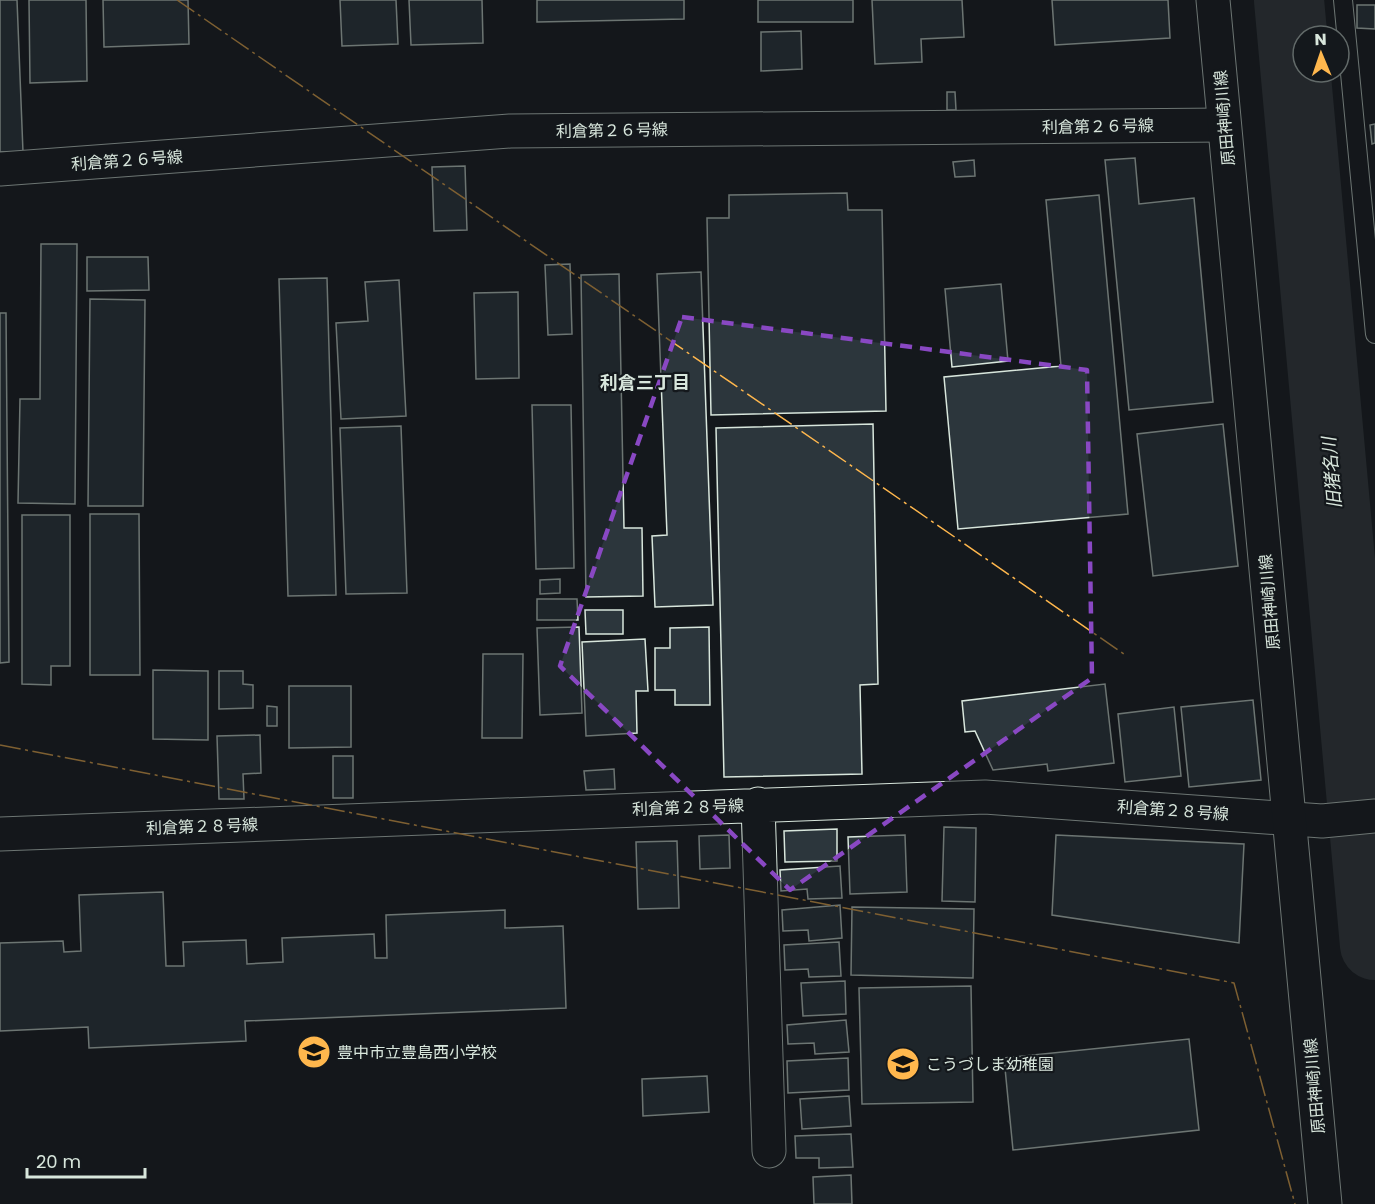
<svg xmlns="http://www.w3.org/2000/svg" width="1375" height="1204" viewBox="0 0 1375 1204" font-family="Poppins,'Noto Sans JP',sans-serif">
<style>
.lines{fill:none;stroke-linecap:round;stroke-linejoin:round}
.river{stroke:#363b3e;stroke-width:70}
.building{fill:#2c363c;stroke:#d8e6dc;stroke-width:1.5}
.service-casing{stroke:#d8e6dc;stroke-width:20}
.minor-casing{stroke:#d8e6dc;stroke-width:35}
.tertiary-casing{stroke:#d8e6dc;stroke-width:35}
.service{stroke:#14181c;stroke-width:18}
.minor{stroke:#14181c;stroke-width:33}
.tertiary{stroke:#14181c;stroke-width:33}
.power{stroke:#ffb74d;stroke-width:1.5;stroke-dasharray:21 4.5 3 4.5;stroke-linecap:butt}
.marked{fill:none;stroke:#8948c3;stroke-width:4.5;stroke-dasharray:12 8;stroke-linejoin:round}
.labels{text-anchor:middle;stroke-width:4.5;stroke-linejoin:round;paint-order:stroke}
.street-label{font-size:16px;fill:#d8e6dc;stroke:#14181c}
.poi-label{font-size:16px;fill:#d8e6dc;stroke:#14181c;text-anchor:start}
.neighbourhood-label{font-size:18px;font-weight:bold;fill:#d8e6dc;stroke:#14181c}
.water-label{font-size:18px;font-style:italic;fill:#d8e6dc;stroke:#14181c}
</style>
<rect width="100%" height="100%" fill="#14181c"/>
<g class="lines">
<!-- river -->
<path class="river" d="M1289,0L1375,945"/>
</g>
<!-- building -->
<path class="building" d="M0,0H17L23,152H0Z
M29,0H86L87,81L30,83Z
M103,0H188L189,44L104,47Z
M340,0H396L398,44L342,46Z
M409,0H482L483,43L411,45Z
M537,0H684V19L537,22Z
M758,0H853V22H758Z
M872,0H962L964,37L921,39L922,62L875,64Z
M1052,0H1168L1170,38L1055,45Z
M1357,5H1375V29L1357,28Z
M801,31L802,69L761,71V32Z
M947,92H955L956,110H947Z
M1375,124V143L1372,144L1370,125Z
M1135,158L1139,204L1194,198L1213,402L1129,410L1105,160Z
M974,160L975,176L955,177L953,162Z
M465,166L467,230L434,231L432,167Z
M847,193L848,210H882L886,411L711,415L707,218H729V195Z
M1099,195L1128,514L958,529L944,377L1061,366L1046,200Z
M41,244H77L75,504L18,503L20,399H40Z
M87,257H148L149,290L87,291Z
M570,264L572,334L548,335L545,265Z
M701,272L713,605L655,607L652,536L667,535L657,274Z
M619,274L624,528H642L643,596L586,597L581,275Z
M327,278L336,595L288,596L279,279Z
M399,280L406,416L341,419L336,323L368,321L365,282Z
M1001,284L1008,361L952,367L945,289Z
M518,292L519,378L476,379L474,293Z
M90,299L145,300L143,506H88Z
M0,313H6L9,662L0,663Z
M532,405H571L574,568L536,569Z
M873,424L878,684L860,685L862,774L724,777L716,428Z
M1223,424L1238,566L1153,576L1137,434Z
M401,426L407,593L346,594L340,428Z
M90,514H139L140,675H90Z
M22,515H70V666H51V685L22,684Z
M560,579V593L540,594V580Z
M537,599H577L578,620H537Z
M585,610H623V634H586Z
M579,627L582,713L540,715L537,628Z
M709,627L710,705H675V690H655V648H670V628Z
M645,639L648,691H636L637,733L586,736L582,642Z
M483,654H523L522,738H482Z
M153,670L208,671V740L153,739Z
M219,671H243V684L253,685V708L219,709Z
M1105,684L1114,763L1048,771L1047,764L993,770L975,731L965,732L962,701Z
M289,686H351V747L289,748Z
M1253,700L1261,780L1189,787L1181,707Z
M267,706L277,707V726H267Z
M1174,707L1181,776L1125,782L1118,714Z
M260,735L261,773L243,774L244,799H219L217,736Z
M333,756H353V798H333Z
M614,769L615,789L586,790L584,771Z
M944,827L976,828L975,902L942,901Z
M837,829V861L785,862L784,831Z
M729,835L730,868L700,869L699,836Z
M905,835L907,892L850,894L848,837Z
M1056,835L1244,844L1239,943L1052,915Z
M677,841L679,908L638,909L636,842Z
M840,866L842,898L808,899L807,889L781,891L780,870Z
M163,892L166,966H184L183,942L246,940L247,964L283,962L282,938L374,934L375,958H387L386,915L505,910V928L563,926L566,1008L245,1021L246,1041L89,1048L88,1027L0,1031V943L63,941L64,952L81,951L79,895Z
M840,905L842,938L809,941L808,930L783,931L782,910Z
M852,907L974,909L973,978L851,975Z
M839,942L841,976L809,977L808,969L785,970L784,945Z
M845,981L846,1014L803,1016L801,983Z
M971,986L973,1102L862,1104L859,988Z
M846,1020L849,1052L815,1054L814,1043L788,1044L787,1025Z
M1189,1039L1199,1130L1013,1150L1004,1058Z
M848,1058L849,1090L788,1093L787,1061Z
M707,1076L709,1112L643,1116L642,1079Z
M849,1096L851,1126L802,1129L800,1099Z
M851,1134L853,1167L819,1168V1158H796L795,1136Z
M851,1175L852,1204H814L813,1177Z"/>
<g class="lines">
<!-- service casing -->
<g class="service-casing">
<path id="service" d="M1343,0L1375,334"/>
</g>
<!-- minor casing -->
<g class="minor-casing">
<path id="minor" d="M0,169L510,131L1224,125
M758,804L769,1151
M0,834L985,797L1322,821L1375,816"/>
</g>
<!-- tertiary casing -->
<g class="tertiary-casing">
<path id="tertiary" d="M1213,0L1325,1204"/>
</g>
<!-- service -->
<use href="#service" class="service"/>
<!-- minor -->
<use href="#minor" class="minor"/>
<!-- tertiary -->
<use href="#tertiary" class="tertiary"/>
<!-- power -->
<path class="power" d="M177,0L1124,654
M0,745L1234,983L1295,1204"/>
</g>
<!-- marked area -->
<path d="M0 0H1375V1204H0ZM682,317L1087,370L1092,678L790,890L560,666Z" fill="#14181c" fill-opacity=".55" fill-rule="evenodd"/>
<path class="marked" d="M682,317L1087,370L1092,678L790,890L560,666Z"/>
<!-- icons -->
<defs>
<g id="school-disc" transform="scale(1.725)"><circle r="9.5" fill="#ffb74d" stroke="#14181c"/><path d="M0-5L7-2L0 1L-7-2ZM-4 1L0 2.5L4 1V4Q0 6-4 4Z" fill="#111"/></g>
</defs>
<g fill-rule="evenodd">
<use href="#school-disc" x="314" y="1052"/>
<use href="#school-disc" x="903" y="1064"/>
</g>
<g class="labels">
<!-- street labels -->
<g class="street-label">
<text transform="translate(1224 118) rotate(-95)" y="6">原田神崎川線</text>
<text transform="translate(1098 126) rotate(-1)" y="6">利倉第２６号線</text>
<text transform="translate(612 130) rotate(-1)" y="6">利倉第２６号線</text>
<text transform="translate(127 160) rotate(-4)" y="6">利倉第２６号線</text>
<text transform="translate(1269 602) rotate(-95)" y="6">原田神崎川線</text>
<text transform="translate(688 807) rotate(-2)" y="6">利倉第２８号線</text>
<text transform="translate(1173 810) rotate(4)" y="6">利倉第２８号線</text>
<text transform="translate(202 826) rotate(-2)" y="6">利倉第２８号線</text>
<text transform="translate(1314 1086) rotate(-95)" y="6">原田神崎川線</text>
</g>
<!-- poi labels -->
<g class="poi-label">
<text x="337" y="1058">豊中市立豊島西小学校</text>
<text x="926" y="1070">こうづしま幼稚園</text>
</g>
<!-- neighbourhood labels -->
<g class="neighbourhood-label">
<text x="645" y="389">利倉三丁目</text>
</g>
<!-- water labels -->
<g class="water-label">
<text transform="translate(1332 473) rotate(-95)" y="6">旧猪名川</text>
</g>
</g>
<!-- north arrow -->
<g transform="translate(1321 54) rotate(358)"><circle r="28" fill="#14181c" stroke="#626a69" stroke-width="1.5"/>
<path d="M0-4.5L10 22L0 15L-10 22Z" fill="#ffb74d"/>
<text y="-9" font-size="16" font-weight="bold" text-anchor="middle" fill="#d8e6dc">N</text>
</g>
<!-- scale -->
<path d="M27 1168v9h118v-9" fill="none" stroke="#d8e6dc" stroke-width="3"/>
<text x="36" y="1168" font-size="18" fill="#d8e6dc" stroke="#14181c" stroke-width="4.5" paint-order="stroke">20 m</text>
</svg>
